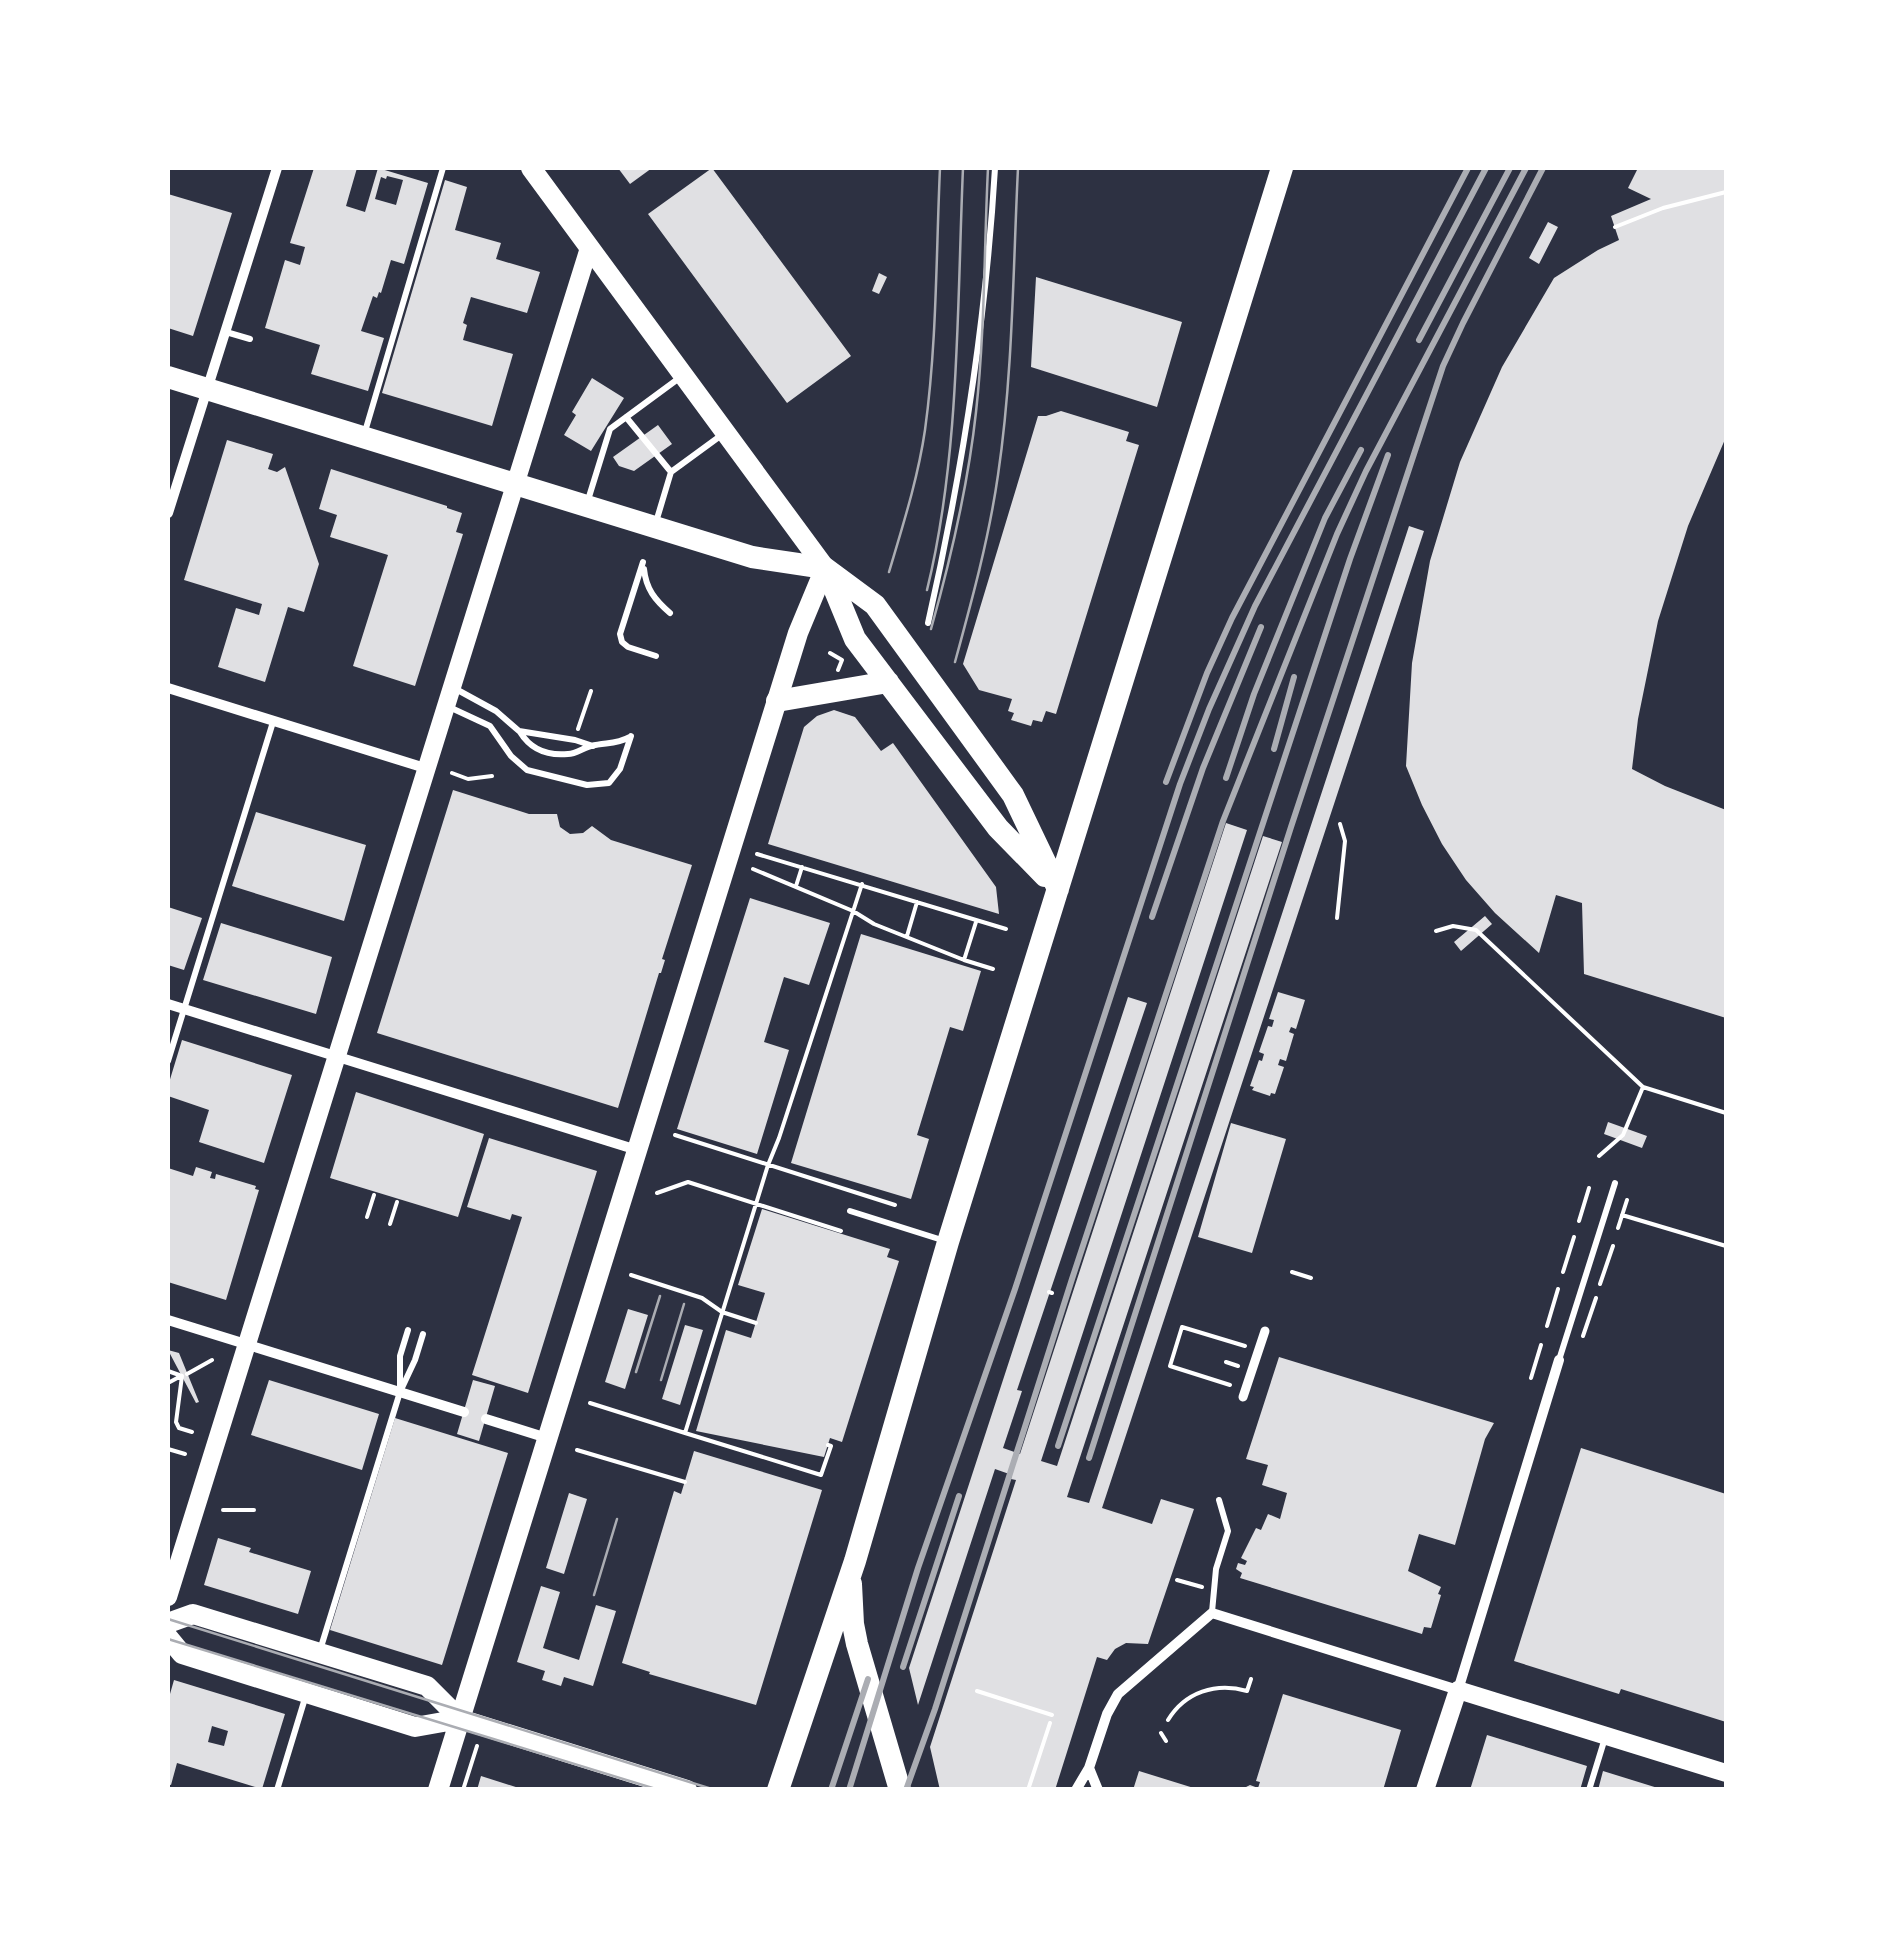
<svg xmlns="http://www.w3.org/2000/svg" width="1894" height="1957" viewBox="0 0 1894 1957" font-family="Overpass,sans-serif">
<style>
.building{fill:#e0e0e3;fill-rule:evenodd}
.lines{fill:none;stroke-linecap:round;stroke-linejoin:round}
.path{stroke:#fff;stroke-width:4}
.service{stroke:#fff;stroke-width:6}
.pedestrian{stroke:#fff;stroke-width:9}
.minor{stroke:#fff;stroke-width:10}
.tertiary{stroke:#fff;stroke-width:18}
.secondary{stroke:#fff;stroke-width:20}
.primary{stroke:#fff;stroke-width:22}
.tram{stroke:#abadb3;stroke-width:2.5}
.rail{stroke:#abadb3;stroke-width:6}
</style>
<rect width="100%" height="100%" fill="#2d3142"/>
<!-- building -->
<path class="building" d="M314,168H357L346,206L365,212L378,168L428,183L404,264L391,260L381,293L379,292L377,298L373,296L361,331L384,338L368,391L311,374L320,345L265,328L285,260L300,265L305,247L290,243ZM387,176L403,180L396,205L375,199L381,177L386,179Z
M618,168H652L630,184Z
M712,168L851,356L787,403L648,214Z
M1638,168H1726V437L1688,526L1658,621L1638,719L1632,769L1665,786L1726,810V1018L1584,974L1582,903L1556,895L1539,953L1495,913L1466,880L1442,844L1422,805L1406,766L1412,663L1430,561L1460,462L1502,367L1554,278L1598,250L1619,240L1611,216L1651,199L1628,188Z
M445,180L467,187L455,230L501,243L496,259L540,272L527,313L471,297L463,323L467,325L463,340L513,354L492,426L382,393Z
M168,194L232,213L193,336L168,328Z
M1548,222L1558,227L1539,264L1529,258Z
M879,273L887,277L879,294L872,291Z
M1036,277L1182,322L1157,407L1031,367Z
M592,378L624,398L591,451L564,435L576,415L572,412Z
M1061,411L1129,432L1126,441L1139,445L1056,714L1046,711L1042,722L1033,720L1031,726L1011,720L1014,713L1008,711L1012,699L979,690L963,664L1038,416H1046Z
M658,425L672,444L634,471L619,466L613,457Z
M227,440L273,454L268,469L277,472L285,467L319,564L304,612L288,607L265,682L218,667L236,608L259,615L262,604L184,580Z
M331,469L447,506V508L462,513L456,532L463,534L415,686L353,666L388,555L330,537L337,515L319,509Z
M1409,526L1424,531L1102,1508L1152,1524L1161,1499L1194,1509L1148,1644L1126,1643L1115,1649L1107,1660L1097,1657L1055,1790H940L930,1747L1016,1480L1011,1479L1012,1475L995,1469L918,1705L909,1668L1128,997L1147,1003L1017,1390L1022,1391L1003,1448L1020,1454L1226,823L1247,830L1041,1461L1057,1466L1263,836L1282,842L1067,1497L1089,1503Z
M834,710L855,717L881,751L893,743L996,887L999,914L768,844L804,727L817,716Z
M453,790L529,814H557L560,827L570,834L583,833L592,826L611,840L692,865L662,959L665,960L661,973H659L618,1108L377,1033Z
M256,812L366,845L344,921L232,886Z
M750,898L830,923L809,985L784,977L764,1042L789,1050L757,1154L677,1129Z
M168,907L202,918L184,970L168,965Z
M1485,916L1492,924L1461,951L1454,942Z
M221,923L332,957L316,1014L203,980Z
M861,934L981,971L963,1031L950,1027L917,1135L929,1139L911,1199L791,1163Z
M1278,992L1305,1000L1296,1029L1291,1027L1289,1032L1294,1034L1286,1061L1280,1059L1278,1065L1284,1067L1275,1094L1271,1093L1270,1096L1252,1090L1254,1087L1250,1086L1259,1060L1262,1061L1264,1054L1259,1052L1268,1026L1272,1027L1274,1020L1269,1019Z
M182,1040L292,1075L264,1163L199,1142L209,1110L168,1096V1086Z
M356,1092L484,1134L458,1217L330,1178Z
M1608,1122L1647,1136L1642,1148L1604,1134Z
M1231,1123L1286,1139L1252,1253L1198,1237Z
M489,1138L597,1171L528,1393L472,1375L522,1217L512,1214L510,1220L467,1207Z
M196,1167L212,1172L210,1178L215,1179L216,1174L256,1186L255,1189L259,1190L226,1300L168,1282V1168L193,1176Z
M762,1209L890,1249L887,1257L899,1261L842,1442L830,1438L824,1457L696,1431L726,1330L751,1338L765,1293L738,1285Z
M628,1309L648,1315L625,1389L605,1382Z
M685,1325L703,1330L680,1405L662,1399Z
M168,1350L179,1353L199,1402L196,1403Z
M1279,1357L1494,1423L1485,1439L1455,1545L1419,1534L1408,1571L1441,1587L1438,1594L1441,1595L1431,1628L1424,1627L1422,1634L1240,1578L1242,1573L1236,1569L1238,1563L1245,1565L1247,1561L1241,1558L1256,1528L1261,1530L1268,1514L1280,1519L1287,1493L1262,1485L1268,1465L1246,1459Z
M269,1380L379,1414L362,1470L251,1435Z
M473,1380L495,1386L479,1441L457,1434Z
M395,1418L508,1453L442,1665L330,1630Z
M1581,1448L1726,1494V1722L1621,1689L1619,1694L1514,1661Z
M694,1451L822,1490L756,1705L649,1674L650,1672L622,1663L674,1491L681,1494Z
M569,1493L587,1499L564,1574L546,1568Z
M218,1538L251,1548L249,1552L311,1571L298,1614L204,1585Z
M541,1586L560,1592L543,1648L579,1660L596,1605L616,1611L593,1686L564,1677L561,1686L542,1680L545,1671L517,1662Z
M174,1680L285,1714L262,1789L177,1763L171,1785L168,1784V1701ZM212,1726L228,1731L224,1746L208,1742Z
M1283,1694L1401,1730L1383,1790H1240L1250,1785L1258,1788L1260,1782L1256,1781Z
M1487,1735L1587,1766L1580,1790H1470Z
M1139,1771L1197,1789V1790H1133Z
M1603,1771L1661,1789L1660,1790H1598Z
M481,1776L522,1789L521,1790H477Z"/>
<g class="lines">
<!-- path -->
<path class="path" d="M1615,227L1663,208L1726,192
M830,653L842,660L838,670
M578,729L591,691
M452,773L468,779L492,776
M757,854L1006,929
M753,869L853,911L874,924L964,960L993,969
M796,886L802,867
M1337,918L1345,841L1340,824
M1436,931L1453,926L1476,930L1643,1087L1726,1113
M907,936L917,902
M964,960L976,922
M675,1135L895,1205
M1599,1156L1623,1135L1643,1087
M657,1193L688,1182L841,1231
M1622,1215L1726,1246
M367,1217L374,1195
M1579,1221L1589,1188
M390,1224L397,1202
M1618,1228L1627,1200
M1292,1272L1311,1278
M1563,1272L1574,1237
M631,1275L702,1298L722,1312L756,1323
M1600,1284L1613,1246
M1049,1292L1052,1293
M1547,1326L1558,1289
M1583,1336L1596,1298
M1226,1362L1238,1366
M168,1371L182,1376
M187,1374L212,1360
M182,1376L176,1422L179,1428L192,1432
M1531,1378L1541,1345
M168,1383L181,1376
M1230,1385L1170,1366L1182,1327L1245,1346
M590,1403L685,1433
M828,1445L831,1446L821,1475L685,1433L768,1165L779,1138L862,884
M168,1449L185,1454
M577,1450L685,1482
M223,1510H254
M1177,1580L1202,1587
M977,1691L1052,1715
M1168,1720C1185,1692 1216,1682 1247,1691L1251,1679
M1161,1733L1166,1741
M463,1790L477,1746
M1028,1790L1050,1723"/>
<!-- service -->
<path class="service" d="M226,332L250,339
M626,417L671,472
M364,435L443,168
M588,500L610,429L682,376
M656,522L671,472L723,434
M643,562L620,634L622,642L628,647L656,656
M644,569C646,589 655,600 670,613
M928,623C962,473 986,321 995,168
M454,688L496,711L519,731L575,740L593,746
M447,706L490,726L511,756L527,770L587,785L609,783L620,769L631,736
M520,732C531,750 547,756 568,754C576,754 583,748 591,746C606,742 615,745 630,737
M168,1061L273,722
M850,1211L942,1240
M1559,1360L1615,1183
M400,1386V1356L408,1330
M1212,1612L1216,1569L1228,1531L1219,1500
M321,1647L400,1392L415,1360L423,1334
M277,1790L306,1695
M1589,1790L1605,1738"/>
<!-- pedestrian -->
<path class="pedestrian" d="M1243,1397L1265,1331"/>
<!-- minor -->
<path class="minor" d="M168,513L277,168
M168,688L425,768
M168,1004L637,1150
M168,1320L464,1412
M486,1419L547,1438
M1089,1768L1107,1714L1118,1694L1212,1613L1458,1690L1559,1360
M1076,1790L1089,1768L1098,1790"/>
<!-- tertiary -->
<path class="tertiary" d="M168,1597L589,248
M1425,1790L1458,1690L1726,1773"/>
<!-- secondary -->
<path class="secondary" d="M168,1623L193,1614L427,1686L460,1719
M168,1637L182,1654L415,1727L460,1719L687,1790
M438,1790L798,633L825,568L531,168"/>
<!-- primary -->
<path class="primary" d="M168,377L752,557L825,568L875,605L1013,795L1058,889
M827,571L855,639L998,828L1045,876
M777,701L888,682
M851,1584L853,1624L857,1644L900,1790
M778,1790L855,1561L948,1242L1282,168"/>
<!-- tram -->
<path class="tram" d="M889,572C903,525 918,478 925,430C937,343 936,255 940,168
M927,590C960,456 957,306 963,168
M931,629C951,558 968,486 976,412C985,331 984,249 988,168
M955,662C972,600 989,538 998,475C1013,374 1013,269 1018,168
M636,1372L660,1296
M661,1380L684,1304
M594,1595L617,1519
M168,1619L715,1790
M168,1639L659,1790"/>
<!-- rail -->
<path class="rail" d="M1419,340L1510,168
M1274,749L1294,677
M1226,778L1254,694L1325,518L1361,450
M1166,782L1207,673L1232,618L1468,168
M1152,917L1203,768L1261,627
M1058,1446L1350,559L1388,455
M1089,1458L1291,827L1443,366L1463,323L1543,168
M903,1667L959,1496
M831,1790L868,1679
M849,1790L918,1568L1015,1289L1180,784L1209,709L1255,606L1486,168
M906,1790L935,1709L1072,1279L1223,821L1337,534L1366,471L1526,168"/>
</g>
<!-- border -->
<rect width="1894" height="1957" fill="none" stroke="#ffffff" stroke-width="340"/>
</svg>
